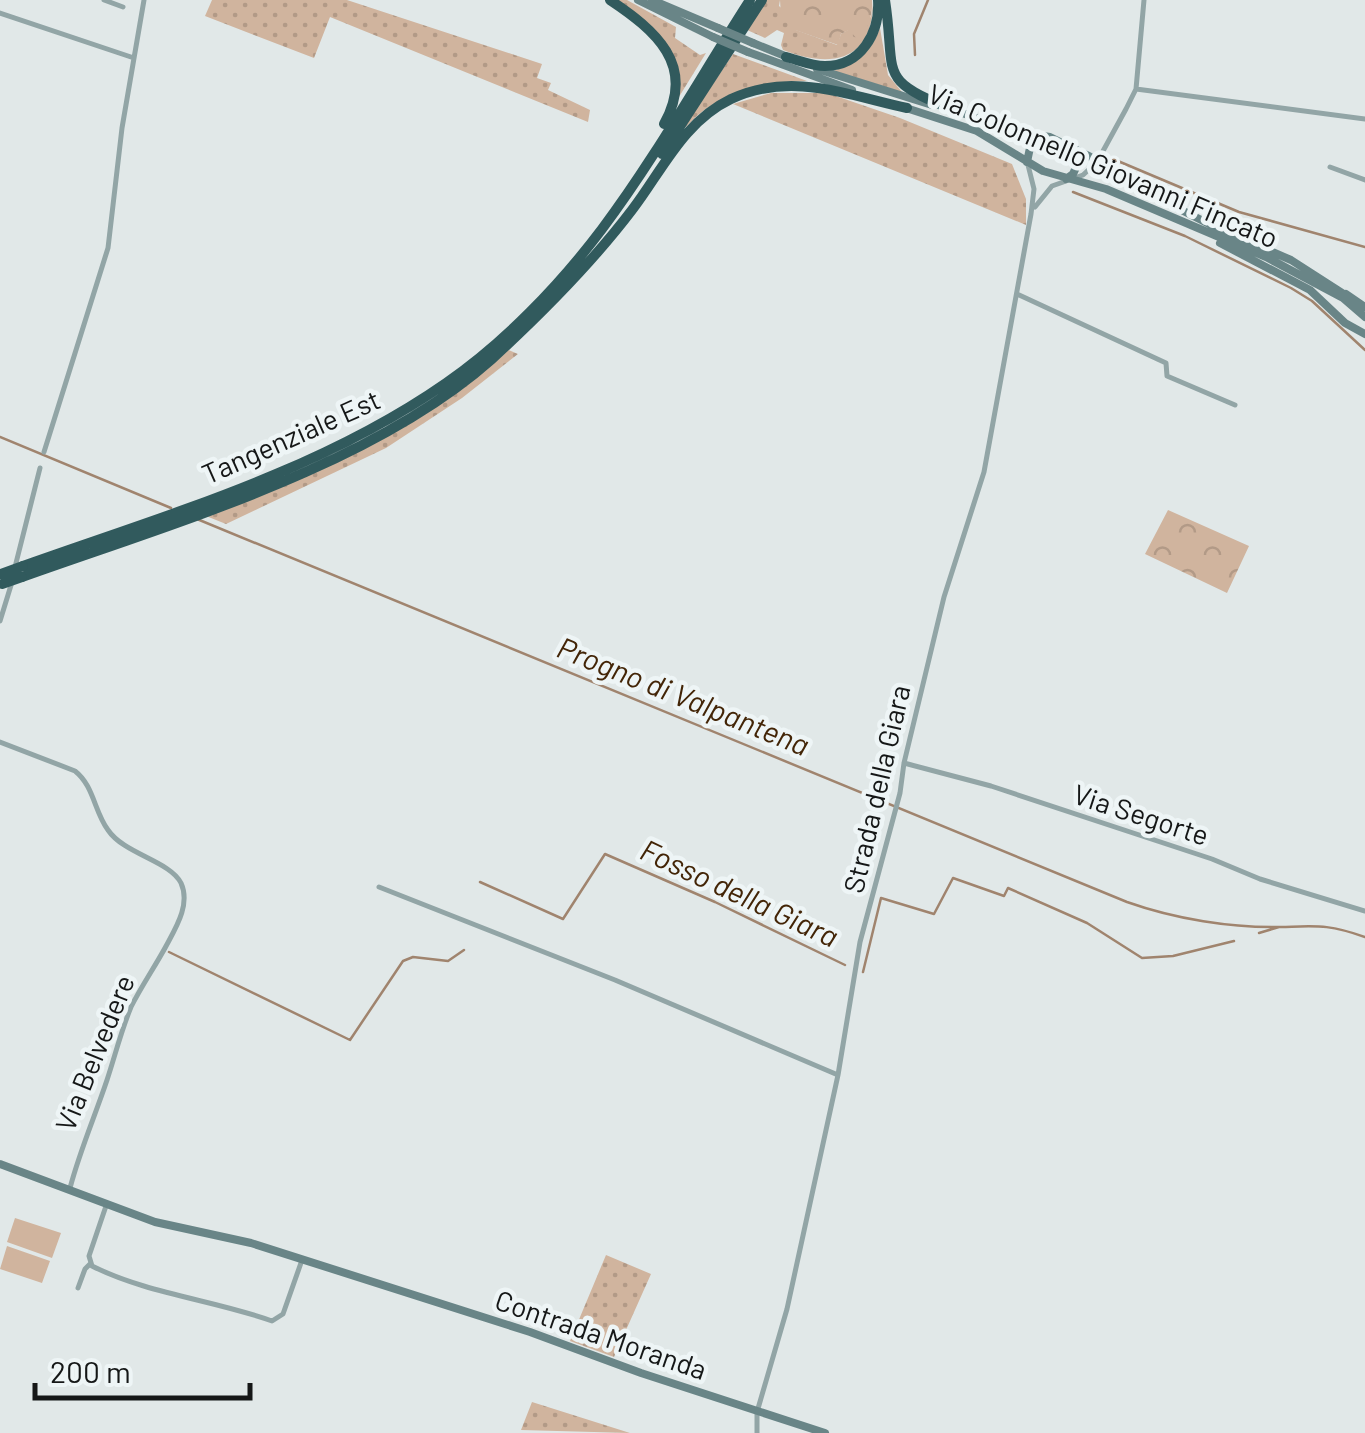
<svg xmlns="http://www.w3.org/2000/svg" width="1365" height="1433" viewBox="0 0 1365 1433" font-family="Barlow,sans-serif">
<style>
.grass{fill:url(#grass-dots)}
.forest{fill:url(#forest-crowns)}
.garden{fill:#d0b49e}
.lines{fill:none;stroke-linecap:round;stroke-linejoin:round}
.stream{stroke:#a0846e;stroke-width:2.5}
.street{stroke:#92a5a6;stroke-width:5}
.secondary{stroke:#698587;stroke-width:8}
.highway{stroke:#315a5d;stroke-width:10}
.secondary-bridge{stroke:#698587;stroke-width:8}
.highway-bridge{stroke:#315a5d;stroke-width:10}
.labels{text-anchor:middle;stroke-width:9;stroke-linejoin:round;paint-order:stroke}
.street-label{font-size:28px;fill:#151717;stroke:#eef5f6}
.water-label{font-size:30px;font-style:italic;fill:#432507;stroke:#eef5f6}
</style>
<defs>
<pattern id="grass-dots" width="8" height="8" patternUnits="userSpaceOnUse" patternTransform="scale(2.5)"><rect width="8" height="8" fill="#d0b49e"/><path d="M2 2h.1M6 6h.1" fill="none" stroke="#b29a87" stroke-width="1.8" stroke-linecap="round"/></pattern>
<pattern id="forest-crowns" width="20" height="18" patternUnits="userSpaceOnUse" patternTransform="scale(2.5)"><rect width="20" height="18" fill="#d0b49e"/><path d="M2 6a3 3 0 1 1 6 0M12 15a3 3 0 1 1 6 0" fill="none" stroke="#b29a87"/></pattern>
</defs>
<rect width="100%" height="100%" fill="#e1e8e8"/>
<!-- grass -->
<path class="grass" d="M212,0H347L542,64L537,78L551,83L548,90L590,110L588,122L330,17L314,58L205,16Z
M615,0H627L676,27L675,38L700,55L706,53L674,105L676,98C663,43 666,32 615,0Z
M766,0H780L779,6L799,23L796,30L837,45L841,34L871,17L873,3C872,63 829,68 783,50L781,45L784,33L777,30L765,38L747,30Z
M880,28L888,75L902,92L833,71C857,63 871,52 880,28Z
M733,54L807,81C768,81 730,89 698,115C692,120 687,127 681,131Z
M771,93H827L900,118L1012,164L1026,199V225L733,104Z
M506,349L518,354L462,398L386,448L226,524L201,514L371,444Z
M606,1255L651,1274L614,1357L570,1341Z
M532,1402L630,1433L521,1430Z"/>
<!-- forest -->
<path class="forest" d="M780,0H872C873,15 868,28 859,41L849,30L841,34L838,45L795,30L798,23L781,17Z
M1168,510L1249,546L1227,593L1145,554Z"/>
<!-- garden -->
<path class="garden" d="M15,1218L61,1233L52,1258L7,1242Z
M7,1246L50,1261L42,1283L0,1269Z"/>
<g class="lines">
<!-- stream -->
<path class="stream" d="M915,55L914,34L928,0
M1106,156L1239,212L1365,247
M1073,192L1185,236L1291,288L1312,301L1365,350
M0,437L171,508
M197,519L1127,902C1175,919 1231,928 1281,927C1318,926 1328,924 1365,937
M480,882L563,919L605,854L715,902L845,965
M1259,933L1279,927
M169,952L350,1040L403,961L413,957L448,961L464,950
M863,972L881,898L934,914L953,878L1004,896L1008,888L1087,923L1142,958L1173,956L1234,941"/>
<!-- street -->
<path class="street" d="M104,0L123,7
M0,13L134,58
M1136,89L1365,119
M1330,167L1365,180
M1035,207L1052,186L1083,175L1097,162L1126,109L1136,89L1144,0
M1017,294L1166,363L1167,376L1235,405
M44,452L108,248L122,128L144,0
M15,567L40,468
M0,621L12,582
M0,742L75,771C94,786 94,811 108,830C124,854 170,861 181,883C191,905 175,929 165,948C154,968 141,987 131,1007C121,1031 115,1056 107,1080C95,1116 80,1150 70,1188
M904,763L991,786L1212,859L1260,879L1365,911
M379,887L615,980L838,1075
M106,1206L89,1256L92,1266C148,1294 214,1300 272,1321L283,1314L302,1260
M78,1288L85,1269L90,1264
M757,1433V1412L787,1309L838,1075L860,942L900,793L904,763L944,597L984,472L1031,214L1034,189L1028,165"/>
<!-- secondary -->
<path class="secondary" d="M638,0L713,37
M652,0L718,28
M753,43L790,58
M748,52L852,90
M817,69L932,105
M903,107L977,131L1043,171L1106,189L1266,257L1343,298L1365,317
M956,111L1022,133L1050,137L1089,156L1140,189L1215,227L1291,260L1347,296
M1027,162L1031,143L1046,138
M1066,179L1073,174L1078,163L1072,150
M1220,243L1310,290L1345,323L1365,334
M1346,294L1365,307
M0,1164L155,1222L251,1243L530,1332L641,1373L825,1433"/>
<!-- highway -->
<path class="highway" d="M610,0C655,30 697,65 664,124
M885,0C897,78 874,79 959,112
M786,57C798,60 812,66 825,66C861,66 880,33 878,0
M662,154L762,0
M23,566C166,515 320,471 446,383C504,343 559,286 602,229C656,157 701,76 750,0
M22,577C173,523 372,466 492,359C542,313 591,264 632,210C662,171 683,122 731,99C791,71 847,95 907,108"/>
<!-- secondary-bridge -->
<path class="secondary-bridge" d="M718,28L753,43
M713,37L748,52"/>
<!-- highway-bridge -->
<path class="highway-bridge" d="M1,574L23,566
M2,584L22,577"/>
</g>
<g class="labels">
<!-- street labels -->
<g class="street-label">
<text transform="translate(1103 166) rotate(23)" y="10">Via Colonnello Giovanni Fincato</text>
<text transform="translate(291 437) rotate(-24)" y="10">Tangenziale Est</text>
<text transform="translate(877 789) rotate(-77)" y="10">Strada della Giara</text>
<text transform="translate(1141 815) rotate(18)" y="10">Via Segorte</text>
<text transform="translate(95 1053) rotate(-68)" y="10">Via Belvedere</text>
<text transform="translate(601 1335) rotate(19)" y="10">Contrada Moranda</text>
</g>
<!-- water labels -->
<g class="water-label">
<text transform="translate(683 697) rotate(22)" y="10">Progno di Valpantena</text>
<text transform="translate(739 894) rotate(25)" y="10">Fosso della Giara</text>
</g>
</g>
<!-- scale -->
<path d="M35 1383v15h215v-15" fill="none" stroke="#151717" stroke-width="5"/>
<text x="50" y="1383" font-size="30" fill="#151717" stroke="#eef5f6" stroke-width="8" paint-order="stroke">200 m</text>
</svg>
